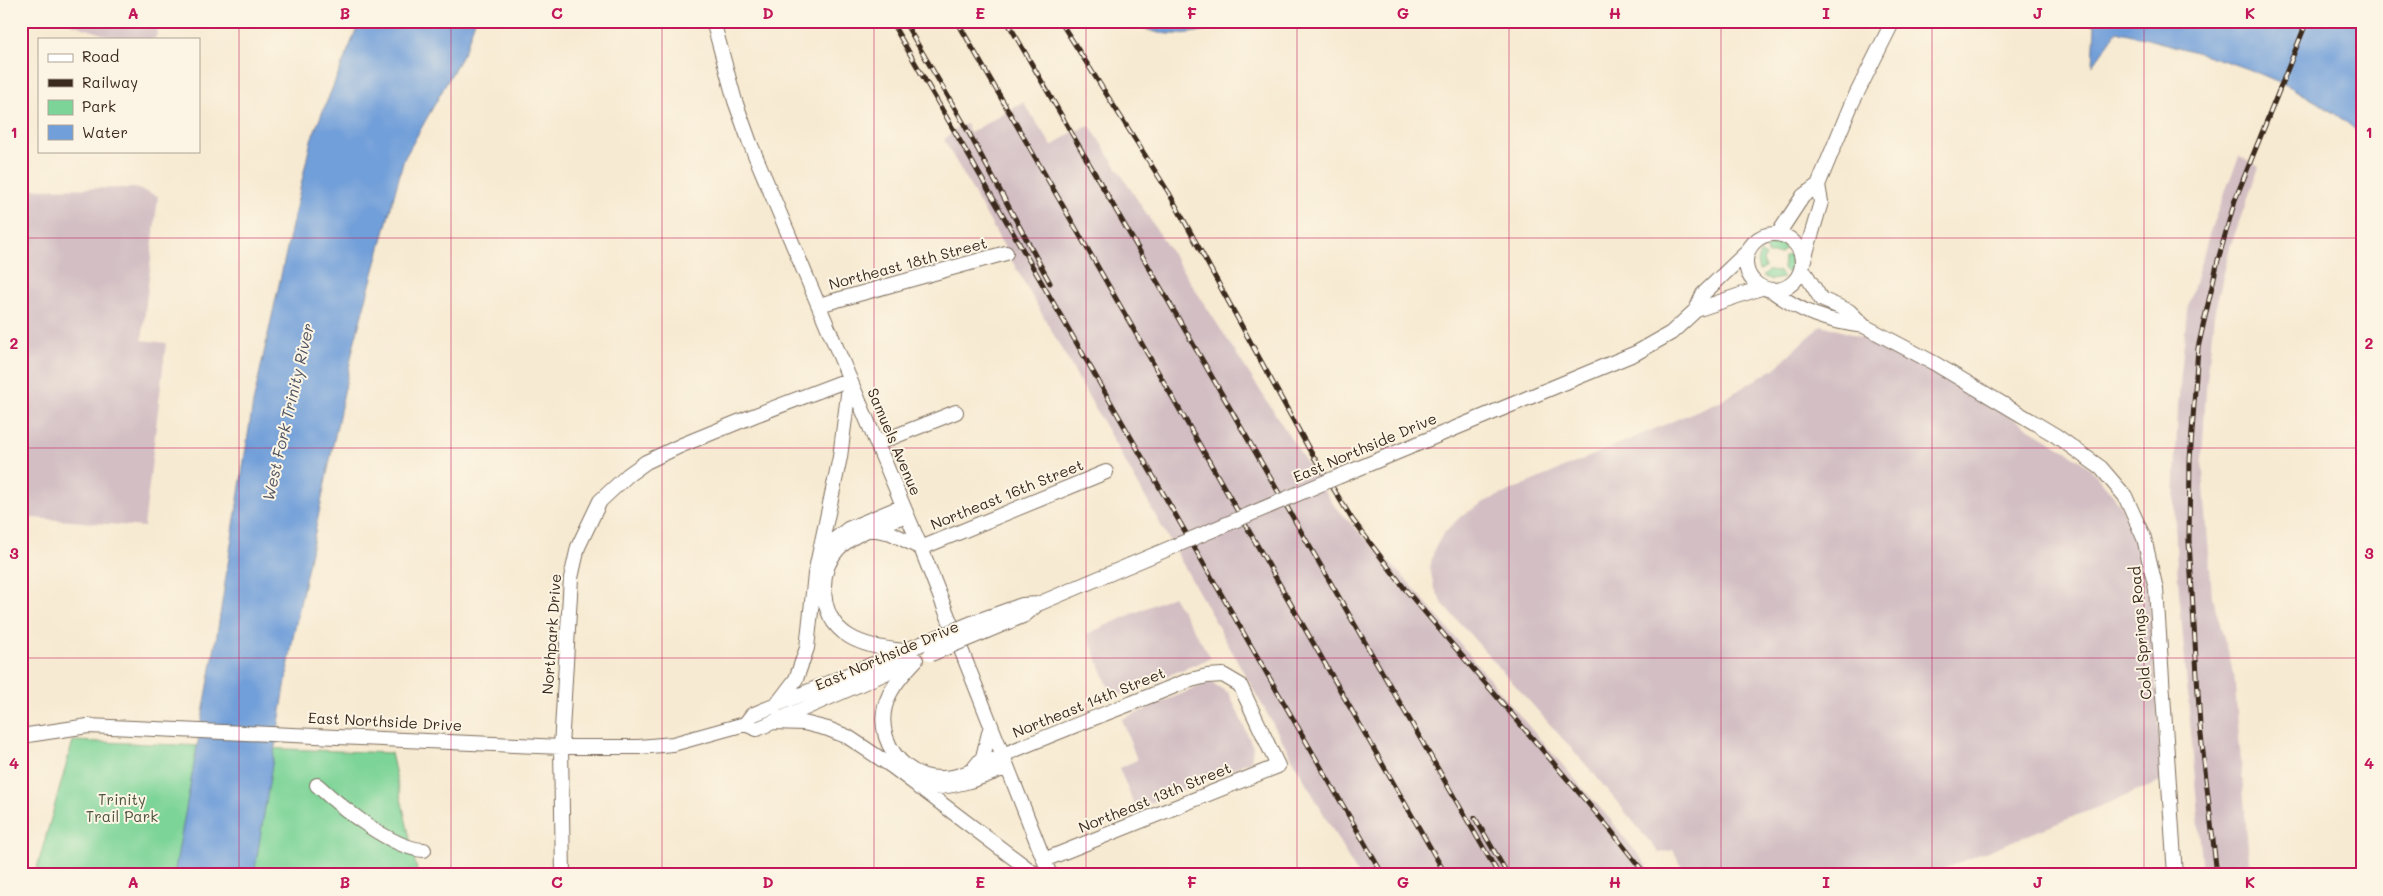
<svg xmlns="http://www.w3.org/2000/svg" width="2383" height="896" viewBox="0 0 2383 896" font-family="Mali,sans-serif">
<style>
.industrial{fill:#d2bec3}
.green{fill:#7dd498;stroke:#5c7f5b}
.water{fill:#719fd9;stroke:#56647c}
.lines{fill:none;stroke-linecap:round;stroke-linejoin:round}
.minor-casing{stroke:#7d6d5d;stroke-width:16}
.minor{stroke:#fff;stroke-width:14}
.rail-casing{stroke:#3b2a1e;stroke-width:5}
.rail{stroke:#fcf5e5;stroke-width:3;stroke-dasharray:9;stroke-linecap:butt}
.minor-bridge-casing{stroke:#7d6d5d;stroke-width:16;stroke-linecap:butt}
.minor-bridge{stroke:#fff;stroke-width:14}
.grid{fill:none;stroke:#c2185b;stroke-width:1;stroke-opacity:0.55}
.labels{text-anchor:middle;stroke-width:4;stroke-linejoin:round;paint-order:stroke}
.street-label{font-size:15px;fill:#3b2a1e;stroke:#fcf5e5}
.park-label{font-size:15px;fill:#4c543c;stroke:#fcf5e5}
.water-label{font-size:16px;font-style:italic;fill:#4e535f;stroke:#fcf5e5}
.neatline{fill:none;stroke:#c2185b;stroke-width:2}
.grid-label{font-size:16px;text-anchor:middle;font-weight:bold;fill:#c2185b}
</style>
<rect width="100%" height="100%" fill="#fcf5e5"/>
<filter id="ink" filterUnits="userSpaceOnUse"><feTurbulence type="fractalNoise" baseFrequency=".02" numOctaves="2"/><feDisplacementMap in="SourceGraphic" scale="10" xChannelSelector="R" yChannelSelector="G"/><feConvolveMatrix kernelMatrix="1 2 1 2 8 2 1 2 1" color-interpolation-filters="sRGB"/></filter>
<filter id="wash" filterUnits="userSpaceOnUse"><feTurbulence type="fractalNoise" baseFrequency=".0096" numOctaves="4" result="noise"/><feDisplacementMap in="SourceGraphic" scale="20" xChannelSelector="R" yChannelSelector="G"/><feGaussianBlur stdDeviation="1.12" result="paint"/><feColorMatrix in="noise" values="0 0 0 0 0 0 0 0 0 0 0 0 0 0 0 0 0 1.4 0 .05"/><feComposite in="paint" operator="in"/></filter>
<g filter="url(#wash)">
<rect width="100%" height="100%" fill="#f7ead2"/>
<!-- industrial -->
<path class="industrial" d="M63,21H161L155,39H117Z
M1023,102L1052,146L1071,133L1090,126L1335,507L1412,586L1531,729L1608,817L1654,875H1358L944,140L954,130L966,124L970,133Z
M2239,156L2259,167L2230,247L2214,315L2206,389L2202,459L2212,596L2234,673L2250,875H2203L2177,567L2174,500L2178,406L2187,310L2211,228Z
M135,188L158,196L142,340L166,343L144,527L21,517V189Z
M1822,325L1874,341L1910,358L1968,391L2065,450L2090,468L2107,488L2121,506L2133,530L2141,549L2148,576L2163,781L1928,875H1685L1673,850L1659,853L1594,774L1443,604L1434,587L1430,568L1434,550L1443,534L1460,517L1484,502L1722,400L1775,368Z
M1173,596L1211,658L1113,698L1087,634Z
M1210,682L1229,693L1253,747L1251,761L1136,809L1119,768L1137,760L1122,719Z"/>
<!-- green -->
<path class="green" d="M1778,242L1786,247L1781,254H1768L1765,247Z
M1760,252L1766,256L1763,261L1765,267L1759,271L1757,262Z
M1790,254L1791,265L1788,273L1783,269L1784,257Z
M1767,271L1780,272L1783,278L1771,280L1763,276Z
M73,741L391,753L418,875H35Z"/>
<!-- water -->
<path class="water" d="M360,21H475L465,50L404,159L354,344L293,638L254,875H174L216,641L253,403L291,230L311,140Z
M1132,21H1244C1208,29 1165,46 1132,21Z
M2082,21H2362V135C2289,72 2207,55 2117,31L2093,65L2095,25Z"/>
</g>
<g filter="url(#ink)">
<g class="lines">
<!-- minor casing -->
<g class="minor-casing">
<path id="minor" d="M713,21L735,101L750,143L921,548L1050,875
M1746 262a28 28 0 1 1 56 0a28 28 0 1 1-56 0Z
M1778,234L1803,196L1818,185L1851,105L1893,21
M1803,263L1821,202L1818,185
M1802,268L1821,299L1849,311L1864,326L1934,363L2055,435L2101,468L2125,496L2144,538L2156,589L2175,875
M1771,290C1802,313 1826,321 1864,326
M819,305L1006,253
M1696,310L1703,294L1748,251
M878,443L956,412
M1340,476L1636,353L1671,333L1696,310L1761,288
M871,529L891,533L921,548
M921,548L1106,472
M821,550L848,529L903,506
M977,621L1022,605L1038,604
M982,633L1025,615L1038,604L1130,565
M904,651C864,647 824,637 824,587C824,573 828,560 838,549C856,531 884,524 907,515
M916,660C895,682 876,705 886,737C894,761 915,778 940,778C963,779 983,764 1003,755C1064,729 1126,706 1187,681L1207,676L1223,675L1240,685L1278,766L1044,860
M773,722L804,723L828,729L848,737L893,767L1036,875
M745,724L757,729L909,663
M21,736L88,726L561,747H639L673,744L745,724L752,715L926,642
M974,768L983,757L991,725
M317,785C340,806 392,849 424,850
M919,788C954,788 976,780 1007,767
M563,875L561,747L571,578L578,547L600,501L628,475L646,462L682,445L753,416L850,379L840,457L815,574L807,648L796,679L774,708"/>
</g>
<!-- minor -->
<use href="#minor" class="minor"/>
<!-- rail casing -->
<g class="rail-casing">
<path id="rail" d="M891,21L1383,875
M904,21L963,122L1050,283
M957,21L1446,875
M1007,21L1499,875
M1060,21L1169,193L1309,449L1352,519L1405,589L1609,828L1646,875
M1475,818L1508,875
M2217,875L2200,726L2189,541L2190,460L2198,348L2218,260L2235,200L2307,21"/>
</g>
<!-- rail -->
<use href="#rail" class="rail"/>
<!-- minor-bridge casing -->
<g class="minor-bridge-casing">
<path id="minor-bridge" d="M1130,565L1340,476
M926,642L977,621
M931,654L982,633"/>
</g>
<!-- minor-bridge -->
<use href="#minor-bridge" class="minor-bridge"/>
</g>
</g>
<!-- grid -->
<path class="grid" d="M239,21V875M451,21V875M662,21V875M874,21V875M1086,21V875M1297,21V875M1509,21V875M1721,21V875M1932,21V875M2144,21V875M21,238H2362M21,448H2362M21,658H2362"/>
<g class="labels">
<!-- street labels -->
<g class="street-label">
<text transform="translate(908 264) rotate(-15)" y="5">Northeast 18th Street</text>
<text transform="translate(894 442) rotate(67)" y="5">Samuels Avenue</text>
<text transform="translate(1365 448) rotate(-23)" y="5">East Northside Drive</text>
<text transform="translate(1007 495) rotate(-22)" y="5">Northeast 16th Street</text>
<text transform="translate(2141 633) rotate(-95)" y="5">Cold Springs Road</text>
<text transform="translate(552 634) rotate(-86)" y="5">Northpark Drive</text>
<text transform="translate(887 656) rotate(-23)" y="5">East Northside Drive</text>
<text transform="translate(1089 703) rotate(-22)" y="5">Northeast 14th Street</text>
<text transform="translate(385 722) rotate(3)" y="5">East Northside Drive</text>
<text transform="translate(1155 798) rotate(-22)" y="5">Northeast 13th Street</text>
</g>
<!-- park labels -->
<g class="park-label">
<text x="122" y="805">Trinity<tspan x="122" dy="17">Trail Park</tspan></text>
</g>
<!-- water labels -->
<g class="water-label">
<text transform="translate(288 412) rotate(-77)" y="6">West Fork Trinity River</text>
</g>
</g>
<!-- margin -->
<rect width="2383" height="896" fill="none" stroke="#fcf5e5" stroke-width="55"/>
<!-- legend -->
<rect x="38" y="38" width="162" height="115" fill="#fcf5e5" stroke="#afa495"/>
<rect x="48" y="54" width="25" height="8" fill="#ffffff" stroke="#afa495"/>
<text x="82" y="62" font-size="15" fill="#3b2a1e">Road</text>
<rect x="48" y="79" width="25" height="8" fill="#3b2a1e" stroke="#afa495"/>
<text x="82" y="88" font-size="15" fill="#3b2a1e">Railway</text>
<rect x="48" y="100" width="25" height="15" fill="#7dd498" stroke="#afa495"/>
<text x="82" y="112" font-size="15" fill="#3b2a1e">Park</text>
<rect x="48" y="125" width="25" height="15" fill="#719fd9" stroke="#afa495"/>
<text x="82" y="138" font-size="15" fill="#3b2a1e">Water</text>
<rect x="28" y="28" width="2328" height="840" class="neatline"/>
<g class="grid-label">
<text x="133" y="19">A</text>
<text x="345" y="19">B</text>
<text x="557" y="19">C</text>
<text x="768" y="19">D</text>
<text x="980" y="19">E</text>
<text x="1192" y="19">F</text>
<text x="1403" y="19">G</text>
<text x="1615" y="19">H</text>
<text x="1826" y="19">I</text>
<text x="2038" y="19">J</text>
<text x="2250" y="19">K</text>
<text x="14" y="138">1</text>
<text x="2369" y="138">1</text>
<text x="14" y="349">2</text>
<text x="2369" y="349">2</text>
<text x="14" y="559">3</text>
<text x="2369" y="559">3</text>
<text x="14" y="769">4</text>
<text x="2369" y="769">4</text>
<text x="133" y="888">A</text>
<text x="345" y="888">B</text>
<text x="557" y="888">C</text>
<text x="768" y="888">D</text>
<text x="980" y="888">E</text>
<text x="1192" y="888">F</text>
<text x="1403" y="888">G</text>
<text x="1615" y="888">H</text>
<text x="1826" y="888">I</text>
<text x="2038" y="888">J</text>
<text x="2250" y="888">K</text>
</g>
</svg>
